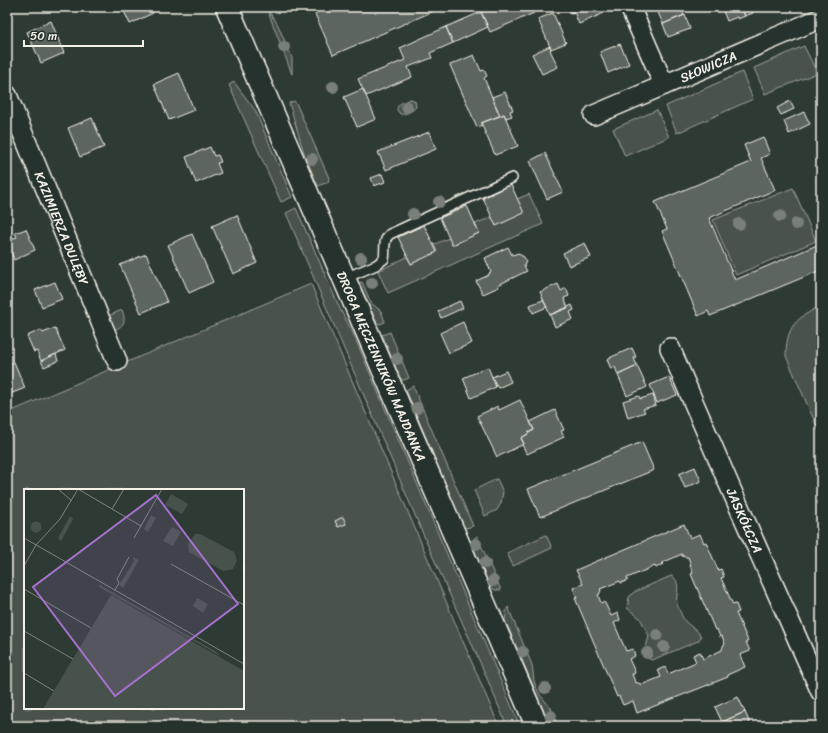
<svg xmlns="http://www.w3.org/2000/svg" width="828" height="733" viewBox="0 0 828 733" font-family="Sriracha,sans-serif">
<style>
.green{fill:#48524c;stroke:#9ea29a;fill-rule:evenodd}
.building{fill:#5c655e;stroke:#f4f1e8;fill-rule:evenodd}
.lines{fill:none;stroke-linecap:round;stroke-linejoin:round}
.lane-casing{stroke:#f4f1e8;stroke-width:12}
.street-casing{stroke:#f4f1e8;stroke-width:22}
.secondary-casing{stroke:#f4f1e8;stroke-width:25}
.lane{stroke:#26332d;stroke-width:9}
.street{stroke:#26332d;stroke-width:19}
.secondary{stroke:#26332d;stroke-width:22}
.tree{fill:#7a8079}
.labels{text-anchor:middle;stroke-width:4;stroke-linejoin:round;paint-order:stroke}
.street-label{font-size:13px;fill:#f4f1e8;stroke:#26332d}
.inset-road{fill:none;stroke:#7d847c;stroke-width:1}
.view{fill:#a571cd;fill-opacity:0.15;stroke:#a571cd;stroke-width:2}
.inset-edge{fill:none;stroke:#f4f1e8;stroke-width:2}
</style>
<rect width="100%" height="100%" fill="#2e3b34"/>
<filter id="ink" filterUnits="userSpaceOnUse"><feTurbulence type="fractalNoise" baseFrequency=".025" numOctaves="2"/><feDisplacementMap in="SourceGraphic" scale="8" xChannelSelector="R" yChannelSelector="G"/><feConvolveMatrix kernelMatrix="1 2 1 2 8 2 1 2 1" color-interpolation-filters="sRGB"/></filter>
<g filter="url(#ink)">
<!-- green -->
<path class="green" d="M267,9L277,23L292,58V74Z
M804,46L817,73L765,94L754,68Z
M742,72L753,99L677,133L666,106Z
M234,82L255,110L292,197L281,202L229,85Z
M410,99L414,100L415,101L416,107C413,111 405,115 400,114L397,110C397,103 404,102 410,99Z
M294,101L296,103L329,178L328,182L318,186L305,156L289,103Z
M657,110L669,137L625,156L613,129Z
M793,188L816,241L736,275L713,220Z
M529,194L543,224L388,293L378,271L407,257L411,264L436,252L433,245L449,238L453,245L479,233L475,224L492,217L496,226L517,199Z
M296,208L341,311L352,331L520,726H507L483,669L429,548L286,213Z
M362,282L371,303L381,311L385,322L380,324L377,323L359,283Z
M311,284L499,726H7V413ZM25,490H243V708H25Z
M821,306V436L786,356C786,327 796,318 821,306Z
M122,310C126,320 125,326 114,330L108,316Z
M390,332L409,378L404,380H401L382,335Z
M413,386L473,526L466,528L463,526L406,390Z
M497,479L503,492L501,503L497,510L485,516L474,490Z
M546,535L552,548L513,566L507,553Z
M477,536L501,590H495L490,587L472,545C472,540 473,539 477,536Z
M671,576H673C682,586 675,593 677,604C678,607 683,619 685,621C691,628 697,628 701,637L698,641L652,660L649,659L646,656L645,651L649,636L640,618L627,608L629,597L634,592Z
M508,607L532,665L534,681L537,689L540,695L551,708L558,726H550L505,620L506,611Z"/>
<!-- building -->
<path class="building" d="M122,7H151L153,13L130,24Z
M312,7H443L333,55Z
M494,7H531L534,13L490,32L481,12Z
M568,7H602L604,13L579,24L574,12L571,13Z
M664,7H681L684,15L663,24L657,10Z
M721,7H741L745,16L738,19L737,17L727,21L723,11H722Z
M741,7H763L752,11L753,13L745,16Z
M481,12L488,27L453,43L446,27Z
M553,13L566,43L551,49L538,19Z
M685,15L690,29L668,37L663,24Z
M51,21L64,53L41,63L27,32Z
M446,27L453,43L430,53L432,58L408,67L412,77L366,96L358,79L405,60L400,48Z
M620,44L629,64L608,73L600,52Z
M550,46L551,49L550,50L558,67L542,74L532,54Z
M474,55L481,71L484,70L487,76L484,78L500,116L481,123L482,125L477,127L450,65Z
M179,73L194,110L169,120L154,84Z
M363,89L376,119L357,127L344,97Z
M505,92L513,110L510,111L512,116L506,118L504,114L500,116L492,97Z
M790,101L794,109L781,115L777,108Z
M804,112L810,124L789,134L784,121Z
M504,114L518,146L495,155L481,123Z
M92,118L104,147L80,157L68,128Z
M429,132L436,149L386,170L378,152Z
M763,137L770,154L761,158L775,190L709,218L735,280L817,245L821,255V270L710,316L708,311L698,316L662,231L667,229L655,202L751,162L744,145Z
M210,147L214,156L218,155L221,162L217,163L221,173L196,183L186,157Z
M545,153L563,192L547,199L530,161Z
M382,174L385,182L374,186L371,178Z
M511,185L524,213L496,226L483,198Z
M467,206L479,233L452,245L440,218Z
M237,215L257,263L233,274L212,226Z
M424,225L437,252L411,264L398,237Z
M26,229L35,250L14,260L7,241L17,237L15,233Z
M192,234L213,282L189,293L168,245Z
M585,243L591,257L569,266L563,253Z
M508,247L512,255L519,253L520,255L524,257L526,261L524,266L527,271L498,285L499,287L483,294L476,281L489,275V273L491,272L485,258Z
M146,254L167,302L141,313L120,265Z
M55,282L62,299L42,307L35,290Z
M558,284L561,291L566,288L569,296L564,298L568,308L550,315L540,292Z
M543,300L547,307L533,313L530,305Z
M460,301L463,308L441,318L438,311Z
M572,305L574,310L570,312L573,319L555,327L550,315Z
M463,322L472,343L449,353L440,333Z
M55,328L65,350L41,361L37,351L34,352L27,336L41,330L43,333Z
M632,348L636,357L634,358L637,366L618,375L615,367L611,369L607,359Z
M56,354L58,361L44,367L41,361Z
M14,362L25,388L10,394L7,388V365Z
M637,366L647,387L627,396L618,375Z
M488,367L496,387L471,398L463,378Z
M506,371L511,382L498,388L492,377Z
M669,377L677,395L657,403L650,385Z
M653,395L656,405L643,409L645,412L628,418L623,401L639,396L640,399Z
M520,400L534,430L528,433V434L521,438L524,444L497,457L477,416L498,406L499,410Z
M555,410L564,430L561,431L564,437L527,454L522,445L524,444L521,438L528,434V433L534,430L530,422Z
M642,442L654,470L540,517L528,489Z
M695,467L701,481L685,488L679,474Z
M343,517L346,524L338,527L335,521Z
M684,524L690,538L700,534L704,543L706,542L718,570L721,569L724,577L721,578L733,605L736,604L739,612L736,613L748,641L746,642L750,651L740,655L745,667L727,675L728,677L637,713L633,701L623,705L619,696L617,697L575,598H577L573,588L583,584L576,570ZM682,554V556L686,557H688L691,565H690L693,573L691,574L715,630L717,629L720,637L722,636L725,644H724L722,649V650L703,659L700,652L693,655L696,662L668,674L665,667L658,670L661,677L641,685V684L635,682L632,674H634L635,672L629,659L635,656L633,649L626,651L614,623L620,620L618,613L611,616L605,603L603,602L601,603L598,595H599L601,590L600,589L620,581L621,583L628,580L627,578L655,566L656,568L663,564L662,563Z
M738,697L745,712L722,722L715,707Z
M745,712L751,726H724L722,722Z"/>
<g class="lines">
<!-- lane casing -->
<g class="lane-casing">
<path id="lane" d="M345,278L376,265L384,259C386,251 382,240 390,234L512,178"/>
</g>
<!-- street casing -->
<g class="street-casing">
<g id="street">
<path d="M630,7L664,85"/>
<path id="s1" d="M7,95L117,361"/>
<path id="s2" d="M594,115L821,18"/>
<path id="s3" d="M670,348L731,489L821,692"/>
</g>
</g>
<!-- secondary casing -->
<g class="secondary-casing">
<g id="secondary">
<path id="s4" d="M227,7L537,726"/>
</g>
</g>
<!-- lane -->
<use href="#lane" class="lane"/>
<!-- street -->
<use href="#street" class="street"/>
<!-- secondary -->
<use href="#secondary" class="secondary"/>
</g>
<!-- trees -->
<g class="tree">
<circle cx="284" cy="47" r="6"/>
<circle cx="333" cy="87" r="6"/>
<circle cx="407" cy="107" r="6"/>
<circle cx="312" cy="159" r="6"/>
<circle cx="439" cy="202" r="6"/>
<circle cx="413" cy="214" r="6"/>
<circle cx="780" cy="216" r="6"/>
<circle cx="739" cy="224" r="6"/>
<circle cx="796" cy="224" r="6"/>
<circle cx="361" cy="258" r="6"/>
<circle cx="372" cy="283" r="6"/>
<circle cx="397" cy="359" r="6"/>
<circle cx="417" cy="408" r="6"/>
<circle cx="476" cy="544" r="6"/>
<circle cx="485" cy="563" r="6"/>
<circle cx="493" cy="581" r="6"/>
<circle cx="657" cy="635" r="6"/>
<circle cx="664" cy="647" r="6"/>
<circle cx="523" cy="652" r="6"/>
<circle cx="647" cy="653" r="6"/>
<circle cx="545" cy="688" r="6"/>
<circle cx="551" cy="716" r="6"/>
</g>
</g>
<g class="labels">
<!-- street labels -->
<g class="street-label">
<text dy="5" stroke="none"><textPath href="#s2" startOffset="124">SŁOWICZA</textPath></text>
<text dy="5" stroke="none"><textPath href="#s1" startOffset="144">KAZIMIERZA DULĘBY</textPath></text>
<text dy="5" stroke="none"><textPath href="#s4" startOffset="391">DROGA MĘCZENNIKÓW MAJDANKA</textPath></text>
<text dy="5" stroke="none"><textPath href="#s3" startOffset="188">JASKÓŁCZA</textPath></text>
</g>
</g>
<!-- overview -->
<g transform="translate(24 489)">
<rect width="220" height="220" fill="#2e3b34"/>
<path d="M147,5L164,15L158,25L141,16ZM127,26L132,29L124,43L120,40ZM46,27L49,30L37,52L34,49ZM6.5 38a5.5 5.5 0 1 1 11 0a5.5 5.5 0 1 1-11 0ZM148,38L157,43L149,57L139,52ZM171,45H176L210,63L213,71L209,80L199,82L165,63L164,55ZM109,68L115,71L99,99L95,96L110,72ZM76,96L191,162L196,167L75,98ZM87,106L220,182V220H19ZM173,109L184,115L179,124L169,117Z" fill="#48524c"/>
<path class="inset-road" d="M34,0L48,12M54,0L117,37M88,20L100,0M0,49L220,175M110,49L138,0M147,75L220,116M0,77L12,56L36,30L54,0M0,100L67,139M91,101L95,94L93,90L105,68M0,142L49,170M0,184L30,202"/>
<path class="view" d="M132,6L214,115L91,207L9,98Z"/>
<rect width="220" height="220" class="inset-edge"/>
</g>
<!-- margin -->
<rect width="828" height="733" fill="none" stroke="#26332d" stroke-width="24"/>
<rect x="12" y="12" width="804" height="709" fill="none" stroke="#f4f1e8" stroke-width="1.5" filter="url(#ink)"/>
<!-- scale -->
<path d="M24 40v6h119v-6" fill="none" stroke="#f4f1e8" stroke-width="2"/>
<text x="30" y="40" font-size="12" fill="#f4f1e8" stroke="#26332d" stroke-width="3" paint-order="stroke">50 m</text>
</svg>
